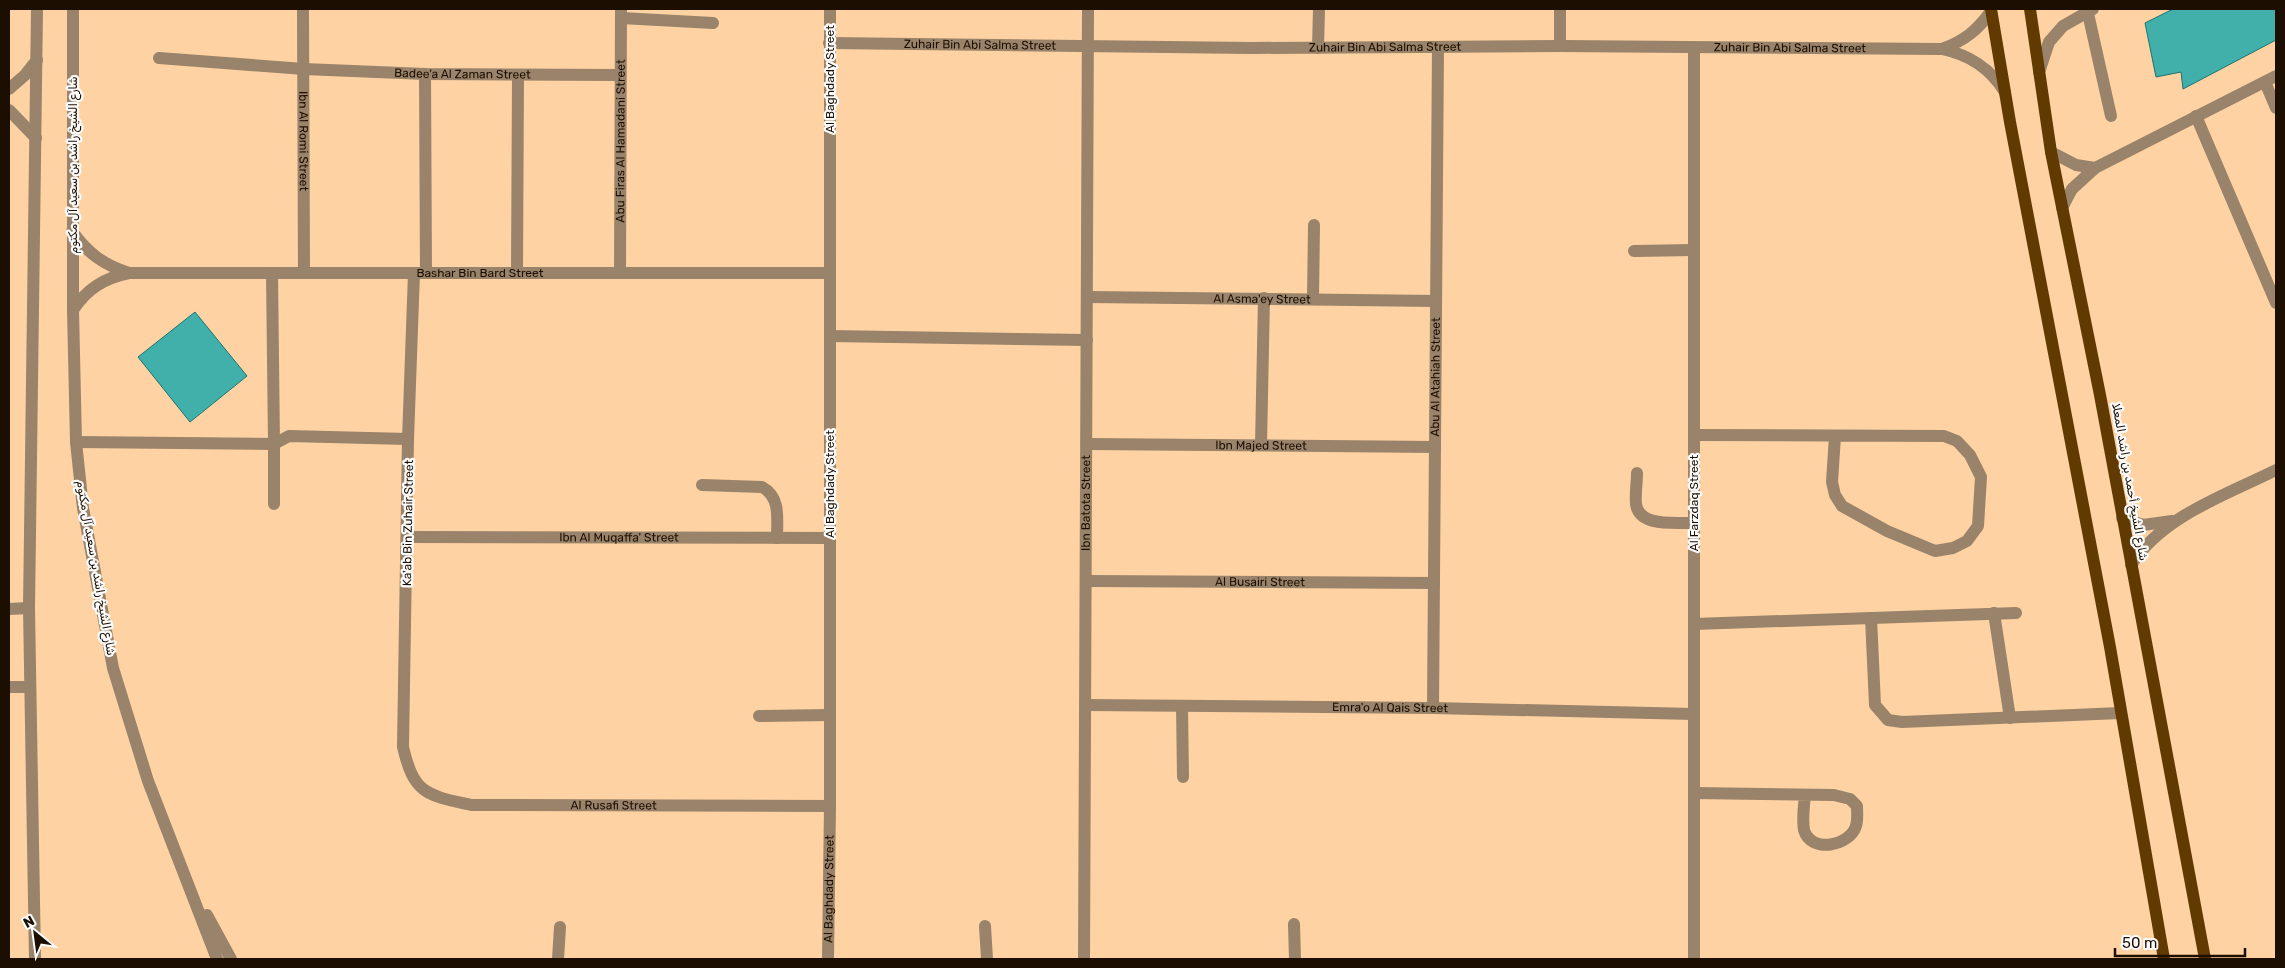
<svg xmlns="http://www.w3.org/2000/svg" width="2285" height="968" viewBox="0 0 2285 968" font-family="Rubik,'Noto Naskh Arabic',sans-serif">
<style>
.building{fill:#41b0aa;stroke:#1b746f}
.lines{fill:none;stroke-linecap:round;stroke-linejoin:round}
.minor{stroke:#99836a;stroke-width:12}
.major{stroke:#603a00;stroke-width:12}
.labels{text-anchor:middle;stroke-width:4.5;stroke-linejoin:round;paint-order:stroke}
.street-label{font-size:12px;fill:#1c0e00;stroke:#fcfcfc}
</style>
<rect width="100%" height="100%" fill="#fed2a2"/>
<!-- building -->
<path class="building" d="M2173,9H2276V40L2183,89L2181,72L2156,77L2145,23Z
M195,312L247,376L190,422L138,357Z"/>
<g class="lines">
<!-- minor -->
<g class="minor">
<path d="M73,9V310L76,442L83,508L113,668L148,781L217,959"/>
<path id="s1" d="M303,9L304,273"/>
<path d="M2087,9L2111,116"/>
<path d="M621,18L713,23"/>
<path id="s2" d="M829,43L1251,48L1560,46L1942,49C1970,55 1990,68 2005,92"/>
<path d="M1560,46V9"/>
<path d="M1318,48L1319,9"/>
<path d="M1694,48V959"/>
<path d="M1942,49C1964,41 1978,30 1991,11"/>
<path id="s3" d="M159,58L304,69L425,74L620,75"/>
<path d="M2039,72L2049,42L2063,26L2093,9"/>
<path d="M425,74L426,273"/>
<path d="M2265,82L2276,108"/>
<path d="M9,89L25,75L37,60"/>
<path d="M9,110L36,138"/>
<path d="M2196,116L2276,303"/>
<path d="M2051,152L2076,165L2095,168"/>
<path d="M2062,208L2072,189L2095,168L2276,76"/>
<path d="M72,231C87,253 104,265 129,273"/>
<path d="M1634,251L1694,250"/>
<path id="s4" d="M414,273L408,439L403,747C414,794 426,795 471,805L830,806"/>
<path d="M517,273L518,75"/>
<path id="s5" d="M620,273L621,9"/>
<path id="s6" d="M1087,297L1436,301"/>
<path d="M1313,299L1314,225"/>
<path id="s7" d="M73,310C87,289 104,278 129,273H830"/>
<path d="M830,336L1087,340"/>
<path d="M1694,435L1944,436L1957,441L1970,455L1981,477L1978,526L1967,541L1953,548L1935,551L1887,531L1842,506L1835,495L1832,482L1835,436"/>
<path d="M76,442L274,444L272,273"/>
<path id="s8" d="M1087,444L1435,447"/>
<path d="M1261,445L1264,298"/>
<path d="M1637,473C1637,483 1635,494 1636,504C1639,528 1677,522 1694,523"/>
<path d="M702,485L762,487C781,497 777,519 777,538"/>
<path d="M274,504V444L289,436L408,439"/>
<path d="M2122,518L2143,525L2172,521"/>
<path id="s9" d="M408,537L830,538"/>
<path d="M2131,565C2162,516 2226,495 2276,470"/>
<path id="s10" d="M1086,581L1434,583"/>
<path d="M9,609L29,608"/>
<path d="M1994,613L2010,718"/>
<path d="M1871,618L1875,705L1888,720L1902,722L2120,713"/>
<path d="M1694,624L2016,613"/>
<path d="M9,687H29"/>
<path id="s11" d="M1085,705L1433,708L1694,714"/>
<path d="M1182,706L1183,777"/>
<path id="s12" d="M1433,708L1438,47"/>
<path d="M759,716L830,715"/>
<path d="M1694,793L1834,795L1850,799L1857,806C1857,812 1858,820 1856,826C1850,846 1811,854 1804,830C1802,819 1804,806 1805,795"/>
<path d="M207,915L231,959"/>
<path d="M1294,924L1295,959"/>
<path d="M985,926L987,959"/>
<path d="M35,959L29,608L37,9"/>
<path d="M558,959L560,927"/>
<path id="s13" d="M828,959L830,806V9"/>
<path id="s14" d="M1084,959L1088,9"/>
</g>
<!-- major -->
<path class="major" d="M1991,9L2010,122L2110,647L2164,959
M2030,9L2051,152L2100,395L2205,959"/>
</g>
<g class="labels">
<!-- street labels -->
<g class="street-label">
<text dy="4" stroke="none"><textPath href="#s2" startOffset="151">Zuhair Bin Abi Salma Street</textPath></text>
<text dy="4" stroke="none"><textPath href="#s2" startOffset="556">Zuhair Bin Abi Salma Street</textPath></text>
<text dy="4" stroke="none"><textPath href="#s2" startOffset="961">Zuhair Bin Abi Salma Street</textPath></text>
<text dy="4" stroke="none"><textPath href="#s3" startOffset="304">Badee'a Al Zaman Street</textPath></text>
<text transform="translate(830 79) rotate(-90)" y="4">Al Baghdady Street</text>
<text dy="4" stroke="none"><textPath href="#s1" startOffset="132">Ibn Al Romi Street</textPath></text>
<text dy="4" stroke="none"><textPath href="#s5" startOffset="132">Abu Firas Al Hamadani Street</textPath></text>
<text transform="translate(73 165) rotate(-90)" y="4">شارع الشيخ راشد بن سعيد آل مكتوم</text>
<text dy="4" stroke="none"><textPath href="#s7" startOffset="420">Bashar Bin Bard Street</textPath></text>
<text dy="4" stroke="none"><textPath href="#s6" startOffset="175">Al Asma'ey Street</textPath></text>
<text dy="4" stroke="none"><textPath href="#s12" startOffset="331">Abu Al Atahiah Street</textPath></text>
<text dy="4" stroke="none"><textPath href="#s8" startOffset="174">Ibn Majed Street</textPath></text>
<text transform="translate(2130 482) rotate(80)" y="4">شارع الشيخ أحمد بن راشد المعلا</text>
<text transform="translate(830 484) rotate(-90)" y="4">Al Baghdady Street</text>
<text dy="4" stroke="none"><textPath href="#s14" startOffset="456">Ibn Batota Street</textPath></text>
<text transform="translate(1694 503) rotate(-90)" y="4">Al Farzdaq Street</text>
<text transform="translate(408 523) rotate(-89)" y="4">Ka'ab Bin Zuhair Street</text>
<text dy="4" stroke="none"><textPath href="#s9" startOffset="211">Ibn Al Muqaffa' Street</textPath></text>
<text transform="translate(96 568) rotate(80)" y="4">شارع الشيخ راشد بن سعيد آل مكتوم</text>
<text dy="4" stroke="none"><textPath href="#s10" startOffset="174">Al Busairi Street</textPath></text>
<text dy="4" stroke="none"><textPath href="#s11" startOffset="305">Emra'o Al Qais Street</textPath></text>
<text dy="4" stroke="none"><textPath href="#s4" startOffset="715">Al Rusafi Street</textPath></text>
<text dy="4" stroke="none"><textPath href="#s13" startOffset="70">Al Baghdady Street</textPath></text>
</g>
</g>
<!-- border -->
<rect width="2285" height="968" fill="none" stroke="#1c0e00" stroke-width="20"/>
<!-- north arrow -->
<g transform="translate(35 933) rotate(331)" stroke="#fcfcfc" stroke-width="4" paint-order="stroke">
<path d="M0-4L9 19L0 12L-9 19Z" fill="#1c0e00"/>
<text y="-8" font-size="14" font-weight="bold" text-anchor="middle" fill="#1c0e00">N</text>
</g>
<!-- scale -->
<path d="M2115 948v8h130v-8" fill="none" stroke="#1c0e00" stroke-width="2.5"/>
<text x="2122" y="948" font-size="15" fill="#1c0e00" stroke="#fcfcfc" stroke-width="4" paint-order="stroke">50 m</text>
</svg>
